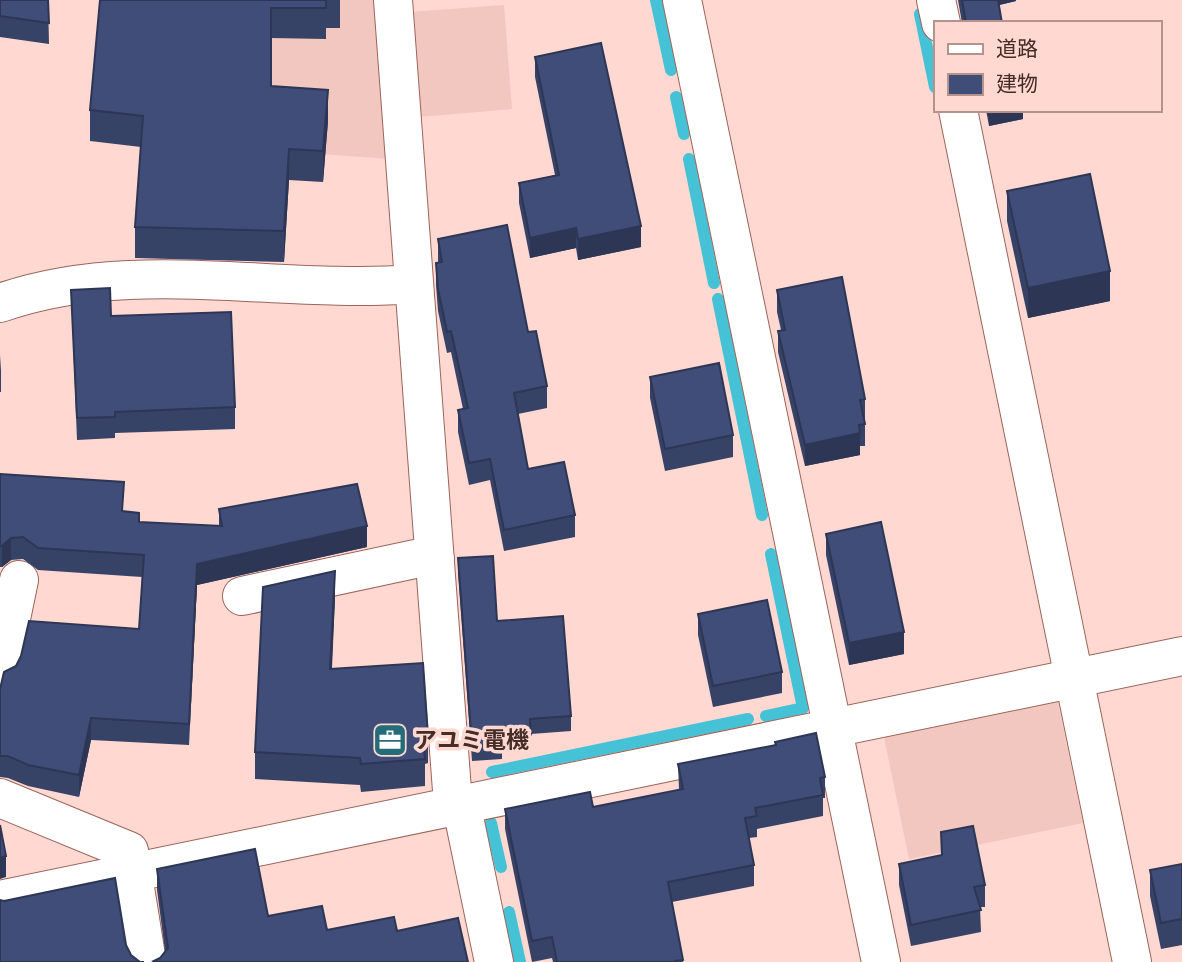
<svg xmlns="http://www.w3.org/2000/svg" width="1182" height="962" viewBox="0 0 1182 962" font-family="Barlow,'Noto Sans JP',sans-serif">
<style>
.built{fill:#f1c7bf}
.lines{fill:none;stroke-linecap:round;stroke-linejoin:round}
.stream{stroke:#45c2d6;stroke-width:12}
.minor-casing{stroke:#9c645b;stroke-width:40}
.minor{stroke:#fff;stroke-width:38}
.wall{fill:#374267}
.shaded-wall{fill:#2d3654}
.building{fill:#404d78;stroke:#2d3654;stroke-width:2}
.labels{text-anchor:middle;stroke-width:7;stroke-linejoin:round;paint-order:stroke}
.poi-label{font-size:23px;font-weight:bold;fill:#442c27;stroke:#ffd8d1;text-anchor:start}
</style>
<rect width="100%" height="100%" fill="#ffd8d1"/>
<!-- built -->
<path class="built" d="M134,0H377L389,159L133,140Z
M504,5L512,109L418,117L410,12Z
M1057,698L1083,823L909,859L883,732Z"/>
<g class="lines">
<!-- stream -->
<path class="stream" d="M656,0L671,70
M920,14L935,87
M676,97L684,134
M689,159L714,283
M718,299L762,515
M766,716L803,708L771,554
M492,772L748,719
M491,823L501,867
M509,912L520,962"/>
<!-- minor casing -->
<g class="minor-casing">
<path id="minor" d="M393,0L453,804
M682,0L881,962
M936,0L941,23
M958,110L1132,962
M0,303C133,256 277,295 414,284
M242,596L415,559L435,558
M0,672L19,580
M0,798L129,851L147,962
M461,803L494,962
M0,900L1182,656"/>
</g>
<!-- minor -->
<use href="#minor" class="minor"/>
</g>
<!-- wall -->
<path class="wall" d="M0,0H48L49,44L0,37Z
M100,0H340V28H326V39L271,38V86L328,121L323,182L289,180L284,262L135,258V227L141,147L90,141V110Z
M958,0H1016V1L999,5L1002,23H962Z
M535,57L641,247L578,260L576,248L530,258L519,203V183L555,175L535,77Z
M986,110H1023V119L989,126Z
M1007,191L1110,301L1028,318L1007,221Z
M438,239L528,332L547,386V408L518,414L528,469L575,515V537L504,551L490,480L469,485L458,432V410L463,409L451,352L447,353L438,311L436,285V263H438Z
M71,290L111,316L235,407V429L115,433V438L77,440Z
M777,290L865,399V446H860V455L805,466L778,352V331L781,330L777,312Z
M0,355L1,371V392H0Z
M650,377L733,435V457L665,471L650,398Z
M0,474L124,511L139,522L219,526V509L367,547L197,585L189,745L91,740L79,797L28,786L8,778L0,777V689L139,629L142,577L38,570L23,559L11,560L2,567H0Z
M826,534L904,654L849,665L826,555Z
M458,558L497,621L571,716V731L531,734V750L502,752V759L472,761L458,573Z
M335,598L332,669L428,736V763L425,764V786L361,792L360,785L255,779V752Z
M698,614L782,672V693L713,707L698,635Z
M775,742L825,777V798H823V816L757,829V837L749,838L754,865V886L672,902L683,962H553L552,958L532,962L505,829V809L593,807L679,790L678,764L775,745Z
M941,832L985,885V907H980L981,932L911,946L899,885V864L941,855Z
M1182,864V945L1161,949L1150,896V870Z
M157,869L268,916L327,930L397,931L160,958L165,951L157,890Z"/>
<!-- shaded-wall -->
<path class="shaded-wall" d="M995,0H1016V1L995,6Z
M328,90V121L323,182V151Z
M1010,110H1023V119L989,126V115Z
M289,149V180L284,262V231Z
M641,226V247L578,260V239Z
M576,228V248L530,258V238Z
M1110,271V301L1028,318V288Z
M860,433V455L805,466V445Z
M367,526V547L197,585L189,745L197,564Z
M11,538V560L2,567V546Z
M335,571V598L330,697V669Z
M904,632V654L849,665V643Z
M91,718V740L79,797V775Z
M6,856V877L0,879V858Z"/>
<!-- building -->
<path class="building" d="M0,0H48L49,23L0,16Z
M100,0H326V8H271V86L328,90L323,151L289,149L284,231L135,227L143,116L90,110Z
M962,0H998L1002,23H966Z
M601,43L641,226L578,239L576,228L530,238L519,183L559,175L535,57Z
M988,110H1010L989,115Z
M1090,174L1110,271L1028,288L1007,191Z
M507,225L528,332L536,331L547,386L514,393L528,469L564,462L575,515L504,530L490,459L469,463L458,410L468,408L451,331L447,332L438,289L436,263L442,262L438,239Z
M842,277L865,399L860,400L865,424L859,425L860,433L805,445L778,331L785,330L777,290Z
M110,288L111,316L231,312L235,407L115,412V417L77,418L71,290Z
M719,363L733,435L665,449L650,377Z
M0,474L124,482L122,511L139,513V522L222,526L219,509L357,484L367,526L197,564L189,724L91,718L79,775L28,765L8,756H0V689L4,672L16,666L21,656L29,621L139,629L144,555L38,548L23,537L11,538L2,546H0Z
M881,522L904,632L849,643L826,534Z
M493,556L497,621L563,616L571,716L530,719L531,735L502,737V744L472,746L458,558Z
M335,571L330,669L423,663L428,736L423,737L425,759L361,764L360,758L255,752L263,587Z
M767,600L782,672L713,686L698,614Z
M816,733L825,777L820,778L823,795L755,808L757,816L745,818L754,865L668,882L683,960L675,961V962H557L552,937L532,941L505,809L590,792L593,807L683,789L678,764L776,745L775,742Z
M0,825L6,856L0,858Z
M973,826L985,885L974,887L981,910L911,925L899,864L942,855L941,832Z
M255,849L268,916L322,906L327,930L394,917L397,931L458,918L468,962H152L160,958L168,948L157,869Z
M1182,864V919L1161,923L1150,870Z
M115,878L126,945L131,955L140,962H144H0V900L4,901Z"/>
<!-- icons -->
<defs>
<g id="office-square" transform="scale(1.75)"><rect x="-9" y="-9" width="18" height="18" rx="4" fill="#236c78" stroke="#ffd8d1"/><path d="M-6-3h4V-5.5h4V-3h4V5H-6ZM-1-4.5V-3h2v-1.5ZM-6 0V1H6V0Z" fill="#fff"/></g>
</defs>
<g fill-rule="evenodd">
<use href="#office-square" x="390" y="740"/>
</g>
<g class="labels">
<!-- poi labels -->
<g class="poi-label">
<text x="414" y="748">アユミ電機</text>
</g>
</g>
<!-- legend -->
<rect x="934" y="21" width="228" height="91" fill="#ffd8d1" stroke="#b4938d" stroke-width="2"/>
<rect x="948" y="44" width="35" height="10" fill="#ffffff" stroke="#b4938d" stroke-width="2"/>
<text x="996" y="56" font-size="21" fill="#442c27">道路</text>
<rect x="948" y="74" width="35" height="21" fill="#404d78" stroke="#b4938d" stroke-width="2"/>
<text x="996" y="91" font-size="21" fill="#442c27">建物</text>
</svg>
